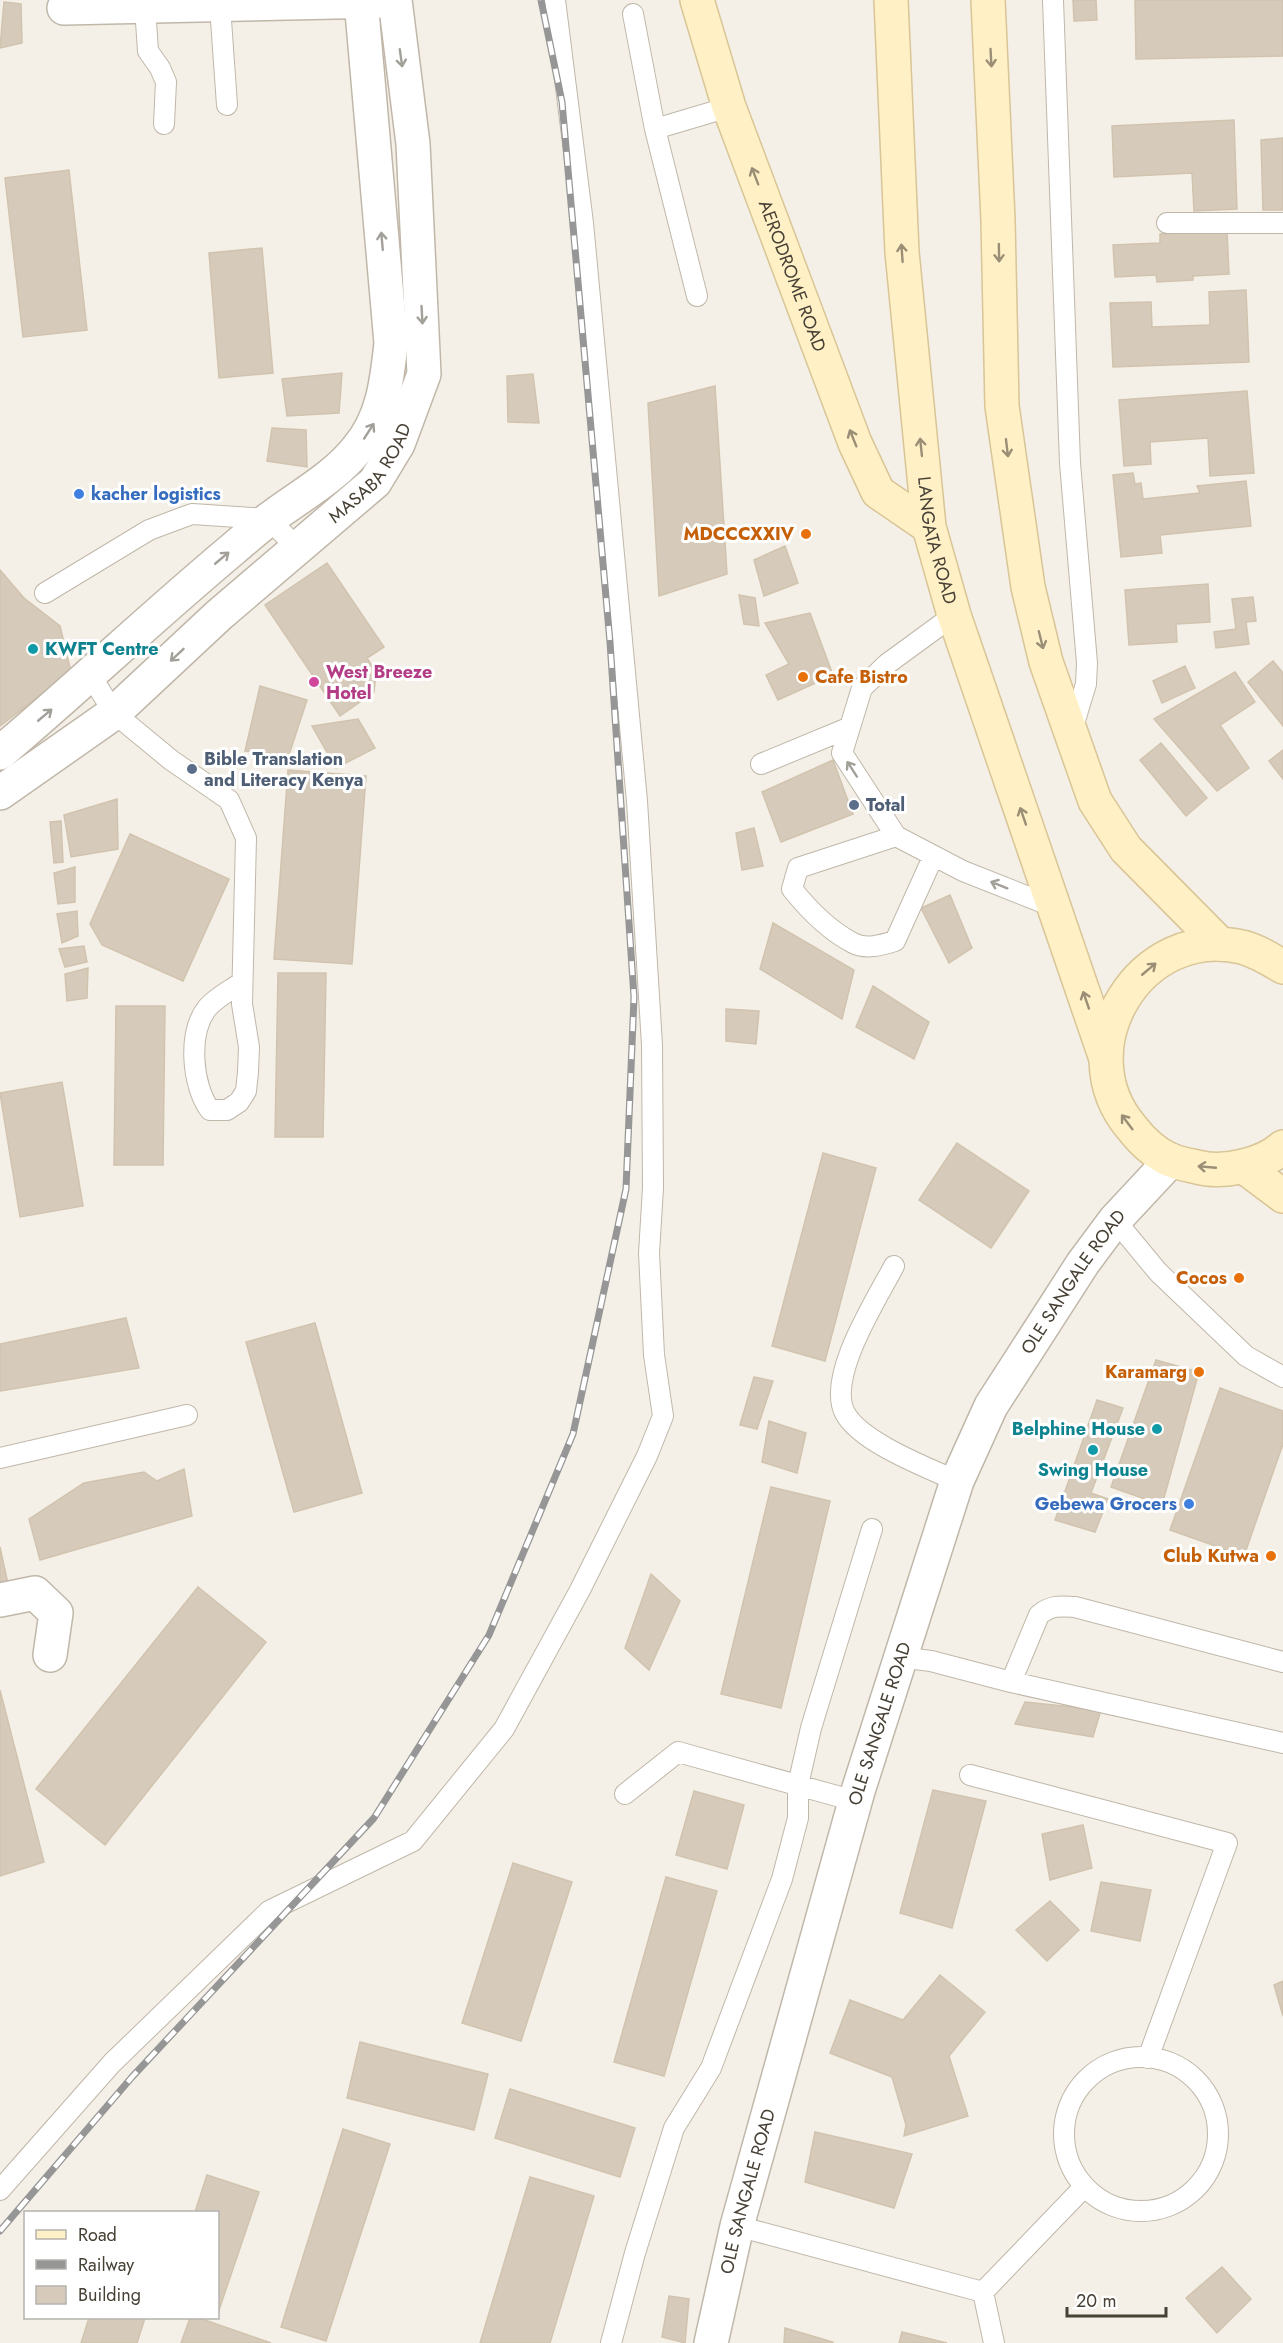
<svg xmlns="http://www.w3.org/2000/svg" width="1283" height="2343" viewBox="0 0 1283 2343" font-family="Jost,sans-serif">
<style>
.building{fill:#d6cbbb;stroke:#d1c3ae;stroke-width:1.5}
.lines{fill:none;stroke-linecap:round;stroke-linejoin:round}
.service-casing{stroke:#c0b7a9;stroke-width:22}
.minor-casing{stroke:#c0b7a9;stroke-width:36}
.secondary-casing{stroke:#d9c596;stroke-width:36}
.service{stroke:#fff;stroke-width:20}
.minor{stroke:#fff;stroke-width:33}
.secondary{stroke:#fff0c6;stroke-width:33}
.rail-casing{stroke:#969696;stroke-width:7}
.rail{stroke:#fff;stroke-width:4.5;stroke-dasharray:14;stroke-linecap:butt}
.oneway{stroke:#a3a09a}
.oneway2{stroke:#9a8f76}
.shop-dot{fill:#3f7fe0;stroke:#fff;stroke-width:2}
.food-dot{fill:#e8710a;stroke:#fff;stroke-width:2}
.culture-dot{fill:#0f9aa8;stroke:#fff;stroke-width:2}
.hotel-dot{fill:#d1479c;stroke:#fff;stroke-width:2}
.service-dot{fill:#5c6f8a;stroke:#fff;stroke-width:2}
.labels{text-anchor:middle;stroke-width:6;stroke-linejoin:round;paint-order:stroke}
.street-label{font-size:18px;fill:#474035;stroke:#fff}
.shop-label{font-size:18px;font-weight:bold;fill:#366cbe;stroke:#fff;text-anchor:start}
.food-label{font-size:18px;font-weight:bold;fill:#c56008;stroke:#fff;text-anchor:end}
.culture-label{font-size:18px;font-weight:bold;fill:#0d838f;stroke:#fff;text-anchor:start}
.hotel-label{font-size:18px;font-weight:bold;fill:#b23c85;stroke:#fff;text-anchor:start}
.service-label{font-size:18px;font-weight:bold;fill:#4e5e75;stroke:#fff;text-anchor:start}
</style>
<rect width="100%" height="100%" fill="#f4f0e7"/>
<!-- building -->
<path class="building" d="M1073,0H1096L1097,20L1074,21Z
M1135,0H1283V56L1136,59Z
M4,2L21,4L22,43L0,48Z
M1234,120L1237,209L1194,211L1192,173L1114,177L1112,126Z
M1283,138V210H1263L1261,140Z
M69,170L87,330L23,337L5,178Z
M1227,231L1229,274L1193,276V280L1157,282L1156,275L1115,277L1113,245L1160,243V234Z
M262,248L273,373L219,378L209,253Z
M1246,290L1249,362L1113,367L1110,303L1151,302L1152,327L1210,325L1209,292Z
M342,373L339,413L287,416L282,379Z
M533,374L539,423L508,422L507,376Z
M715,386L727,574L659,596L648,403Z
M1247,391L1254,473L1210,476L1208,438L1150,442L1151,464L1124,466L1119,400Z
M272,428L306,430L307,467L267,461Z
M1133,473L1135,484L1141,483L1143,499L1200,493L1197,486L1246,481L1251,526L1160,535L1162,553L1121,557L1113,475Z
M785,546L798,583L764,596L754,560Z
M327,563L384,647L367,658L376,672L374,692L340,716L265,605Z
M0,570L24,598L60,626L71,672L0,726Z
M1208,584L1210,622L1176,624L1177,642L1129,645L1125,590Z
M739,595L755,598L759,626L744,624Z
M1253,597L1256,621L1246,622L1249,644L1216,648L1214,632L1236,629L1232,599Z
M810,613L833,675L778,700L766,675L789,664L765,623Z
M1273,661L1283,673V726L1248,682Z
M1185,666L1195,688L1162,703L1153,681Z
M1235,672L1255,702L1220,725L1249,768L1217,791L1154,719Z
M260,686L307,700L289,755L245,751Z
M358,719L375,748L336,768L312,726Z
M1161,743L1207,798L1186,816L1140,760Z
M1283,750V779L1269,761Z
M833,760L853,814L781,842L762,792Z
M288,770L366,776L352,964L274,959Z
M117,799L118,849L71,857L64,815Z
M61,821L63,862L54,863L50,822Z
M754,828L763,866L742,870L736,833Z
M130,834L229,879L183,981L102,945L90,924Z
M75,867V902L58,904L54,873Z
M950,895L972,948L949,963L921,908Z
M77,911L78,936L62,943L57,914Z
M773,923L854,970L842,1019L760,969Z
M84,946L87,962L65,967L59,949Z
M88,968L87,998L67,1001L65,974Z
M278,973H326L323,1137H275Z
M873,986L929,1022L914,1059L856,1027Z
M116,1006H165L163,1165H114Z
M726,1009L759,1011L756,1044L726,1041Z
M62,1082L83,1206L20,1217L0,1093Z
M957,1143L1029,1191L991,1248L919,1200Z
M823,1153L876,1168L825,1361L772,1346Z
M126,1318L139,1368L0,1391V1344Z
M315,1323L362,1493L294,1512L246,1342Z
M1156,1360L1199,1372L1162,1505L1111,1487Z
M754,1377L773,1381L757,1429L740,1425Z
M1220,1388L1283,1411V1444L1244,1556L1170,1530Z
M1097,1400L1123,1408L1091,1493L1108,1499L1095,1532L1055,1520Z
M769,1421L806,1433L797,1473L762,1462Z
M184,1469L192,1516L40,1560L29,1519L84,1483L144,1472L157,1481Z
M771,1487L830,1501L781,1708L721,1694Z
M0,1547L8,1584L0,1585Z
M651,1574L680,1601L649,1670L625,1648Z
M198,1587L266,1642L105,1845L36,1789Z
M0,1690L44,1862L0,1876Z
M1025,1702L1101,1710L1093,1737L1015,1724Z
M933,1790L986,1801L952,1928L900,1913Z
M694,1791L744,1805L727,1869L676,1855Z
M1083,1825L1092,1868L1050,1880L1042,1834Z
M513,1863L572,1882L521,2041L462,2023Z
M666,1877L717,1891L664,2076L614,2062Z
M1101,1882L1151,1890L1140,1941L1091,1931Z
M1050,1901L1079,1930L1047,1961L1016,1930Z
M940,1975L985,2012L949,2056L968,2116L904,2136L906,2125L892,2077L830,2053L850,2000L903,2020Z
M1283,1981V2016L1274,1985Z
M360,2042L488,2074L474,2130L347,2098Z
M510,2089L635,2128L620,2177L495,2138Z
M343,2129L390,2144L326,2341L281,2327Z
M815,2132L912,2154L894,2208L805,2182Z
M207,2175L259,2192L218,2313V2212H195Z
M530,2177L594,2196L550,2343H480Z
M1222,2267L1251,2299L1217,2333L1186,2298Z
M669,2296L689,2299L685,2343L662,2337Z
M89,2318H145L137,2343H81Z
M190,2318H199L271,2343H181Z
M785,2328L833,2342L832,2343H784Z
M902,2332L947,2343H899Z"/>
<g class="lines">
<!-- service casing -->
<g class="service-casing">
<path id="service" d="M1053,0L1070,463L1087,663L1086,684L1072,730
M220,6L227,105
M145,7L148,51L160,68L166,82L164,124
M633,14L655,129L729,107
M655,129L697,296
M1167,223H1283
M45,593L149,530L192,514L269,519L297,548
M954,615L887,664L862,688L842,753L896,836L963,871L1054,907
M91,676L114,713L171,760L229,800L246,838L242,1004L249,1047L248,1072L246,1091L239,1102L227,1110H210C192,1086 187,1032 208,1007C217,997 231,990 242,982
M761,764L848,728
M896,836L798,868L792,889C808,909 830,931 853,943C866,950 882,945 895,941L933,857
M1115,1220L1158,1272L1246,1356L1283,1377
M894,1266C877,1299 826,1377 845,1413C860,1442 928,1468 957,1481
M0,1458L187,1415
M899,1657L931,1661L1011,1682L1283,1743
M1011,1682L1039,1615C1051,1605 1060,1606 1075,1607L1283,1662
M970,1775L1227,1843L1148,2058
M625,1794L678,1752L855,1801
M1064 2134a77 77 0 1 1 154 0a77 77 0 1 1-154 0Z
M0,2190L112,2063L269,1911L413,1841L504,1729L580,1590L647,1456L663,1416L654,1355L649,1253L653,1188L652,1045L637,801L583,223L555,0
M737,2226L983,2292
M983,2292L1084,2187
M983,2292L994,2343
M611,2343L635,2253L674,2128L711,2068L782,1879L798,1818V1785L811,1728L872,1529"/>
</g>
<!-- minor casing -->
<g class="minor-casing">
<g id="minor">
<path d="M64,8L382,1"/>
<path d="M0,753C79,686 154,615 233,549C246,538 258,527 272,517C300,496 335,477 357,449C383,419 387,381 391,343L361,0"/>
<path id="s1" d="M0,793L114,713L219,615L375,482L398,444L424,374L413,144L395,0"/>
<path d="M0,1600L35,1593L56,1613L50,1655"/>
<path id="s2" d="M711,2343L737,2226L858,1791L957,1481L991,1406L1083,1263L1115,1220L1171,1160"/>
</g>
</g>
<!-- secondary casing -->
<g class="secondary-casing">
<g id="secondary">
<path id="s3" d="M697,0L729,107L855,443L878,492L929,527"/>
<path id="s4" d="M891,0L902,252L929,527L954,615L1105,1056"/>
<path d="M988,0L998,220L1002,406L1028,587L1046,662L1095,801L1126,849L1220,944"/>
<path d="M1283,967C1270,959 1257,951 1242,947C1140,923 1064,1049 1132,1128C1142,1141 1155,1153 1170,1160C1178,1163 1188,1165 1197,1167C1223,1174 1263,1165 1283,1147"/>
<path d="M1243,1166L1283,1196"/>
</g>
</g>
<!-- service -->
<use href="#service" class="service"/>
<!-- minor -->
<use href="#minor" class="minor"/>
<!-- secondary -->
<use href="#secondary" class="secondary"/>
<!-- rail casing -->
<g class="rail-casing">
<path id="rail" d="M0,2231L132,2077L374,1818L489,1635L573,1434L626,1189L634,997L610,642L562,102L541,0"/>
</g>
<!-- rail -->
<use href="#rail" class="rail"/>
</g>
<!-- one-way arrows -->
<defs><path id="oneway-shaft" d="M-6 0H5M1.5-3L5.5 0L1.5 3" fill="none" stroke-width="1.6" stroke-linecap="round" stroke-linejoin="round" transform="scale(1.5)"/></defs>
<g class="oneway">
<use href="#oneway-shaft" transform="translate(401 58) rotate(82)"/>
<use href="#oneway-shaft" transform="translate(382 241) rotate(-95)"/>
<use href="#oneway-shaft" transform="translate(422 315) rotate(87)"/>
<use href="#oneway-shaft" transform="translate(369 431) rotate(-57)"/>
<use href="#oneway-shaft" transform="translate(222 558) rotate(-40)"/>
<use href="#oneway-shaft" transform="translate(177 655) rotate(137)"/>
<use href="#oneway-shaft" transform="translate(45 715) rotate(-40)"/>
<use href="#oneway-shaft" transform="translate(852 769) rotate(-123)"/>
<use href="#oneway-shaft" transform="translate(999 885) rotate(-158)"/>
</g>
<g class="oneway2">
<use href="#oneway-shaft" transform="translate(991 58) rotate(87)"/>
<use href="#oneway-shaft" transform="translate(755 176) rotate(-111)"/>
<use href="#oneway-shaft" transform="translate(902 253) rotate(-94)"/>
<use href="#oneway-shaft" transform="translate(999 253) rotate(89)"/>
<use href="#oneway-shaft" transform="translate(853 438) rotate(-112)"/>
<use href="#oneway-shaft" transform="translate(921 447) rotate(-96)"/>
<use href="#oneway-shaft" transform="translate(1007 448) rotate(83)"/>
<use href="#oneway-shaft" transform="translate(1041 640) rotate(76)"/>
<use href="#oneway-shaft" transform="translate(1023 816) rotate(-109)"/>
<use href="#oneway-shaft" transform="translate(1149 969) rotate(-40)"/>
<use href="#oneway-shaft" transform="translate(1086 1000) rotate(-109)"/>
<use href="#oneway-shaft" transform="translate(1127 1122) rotate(-127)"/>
<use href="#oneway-shaft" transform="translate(1207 1167) rotate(-175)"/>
</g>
<!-- markers -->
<g class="shop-dot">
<circle cx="79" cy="494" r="6"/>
<circle cx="1189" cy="1504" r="6"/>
</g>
<g class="food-dot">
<circle cx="806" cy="534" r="6"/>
<circle cx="803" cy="677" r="6"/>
<circle cx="1239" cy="1278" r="6"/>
<circle cx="1199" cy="1372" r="6"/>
<circle cx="1271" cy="1556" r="6"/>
</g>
<g class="culture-dot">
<circle cx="33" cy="649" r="6"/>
<circle cx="1157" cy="1429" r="6"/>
<circle cx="1093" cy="1450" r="6"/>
</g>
<circle class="hotel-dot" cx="314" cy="682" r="6"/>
<g class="service-dot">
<circle cx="192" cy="769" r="6"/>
<circle cx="854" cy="805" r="6"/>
</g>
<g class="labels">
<!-- street labels -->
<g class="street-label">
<text dy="6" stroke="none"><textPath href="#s3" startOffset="292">AERODROME ROAD</textPath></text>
<text dy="6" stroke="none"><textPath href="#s1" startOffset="492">MASABA ROAD</textPath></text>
<text dy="6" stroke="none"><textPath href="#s4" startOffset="543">LANGATA ROAD</textPath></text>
<text dy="6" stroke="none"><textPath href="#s2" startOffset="1128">OLE SANGALE ROAD</textPath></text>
<text dy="6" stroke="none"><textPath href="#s2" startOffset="642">OLE SANGALE ROAD</textPath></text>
<text dy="6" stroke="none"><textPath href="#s2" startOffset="156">OLE SANGALE ROAD</textPath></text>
</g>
<!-- shop labels -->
<g class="shop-label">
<text x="91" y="500">kacher logistics</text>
<text x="1177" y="1510" text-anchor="end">Gebewa Grocers</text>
</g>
<!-- food labels -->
<g class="food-label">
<text x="794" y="540">MDCCCXXIV</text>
<text x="815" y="683" text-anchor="start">Cafe Bistro</text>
<text x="1227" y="1284">Cocos</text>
<text x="1187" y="1378">Karamarg</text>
<text x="1259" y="1562">Club Kutwa</text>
</g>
<!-- culture labels -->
<g class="culture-label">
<text x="45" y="655">KWFT Centre</text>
<text x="1145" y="1435" text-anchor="end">Belphine House</text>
<text x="1093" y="1476" text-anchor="middle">Swing House</text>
</g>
<!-- hotel labels -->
<g class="hotel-label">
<text x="326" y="678">West Breeze<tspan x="326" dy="21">Hotel</tspan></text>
</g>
<!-- service labels -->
<g class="service-label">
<text x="204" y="765">Bible Translation<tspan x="204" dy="21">and Literacy Kenya</tspan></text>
<text x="866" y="811">Total</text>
</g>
</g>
<!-- legend -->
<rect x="24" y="2211" width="195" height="108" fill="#ffffff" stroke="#b5b3ae" stroke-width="1.5"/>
<rect x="36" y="2230" width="30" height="9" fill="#fff0c6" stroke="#b5b3ae" stroke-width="1.5"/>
<text x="78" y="2241" font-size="18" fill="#474035">Road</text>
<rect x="36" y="2260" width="30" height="9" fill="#969696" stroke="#b5b3ae" stroke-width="1.5"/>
<text x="78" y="2271" font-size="18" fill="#474035">Railway</text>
<rect x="36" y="2286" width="30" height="18" fill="#d6cbbb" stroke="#b5b3ae" stroke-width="1.5"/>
<text x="78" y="2301" font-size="18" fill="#474035">Building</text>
<!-- scale -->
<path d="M1067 2307v9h99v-9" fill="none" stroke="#474035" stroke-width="3"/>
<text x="1076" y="2307" font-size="18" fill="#474035" stroke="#ffffff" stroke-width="4.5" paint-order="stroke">20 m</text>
</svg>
